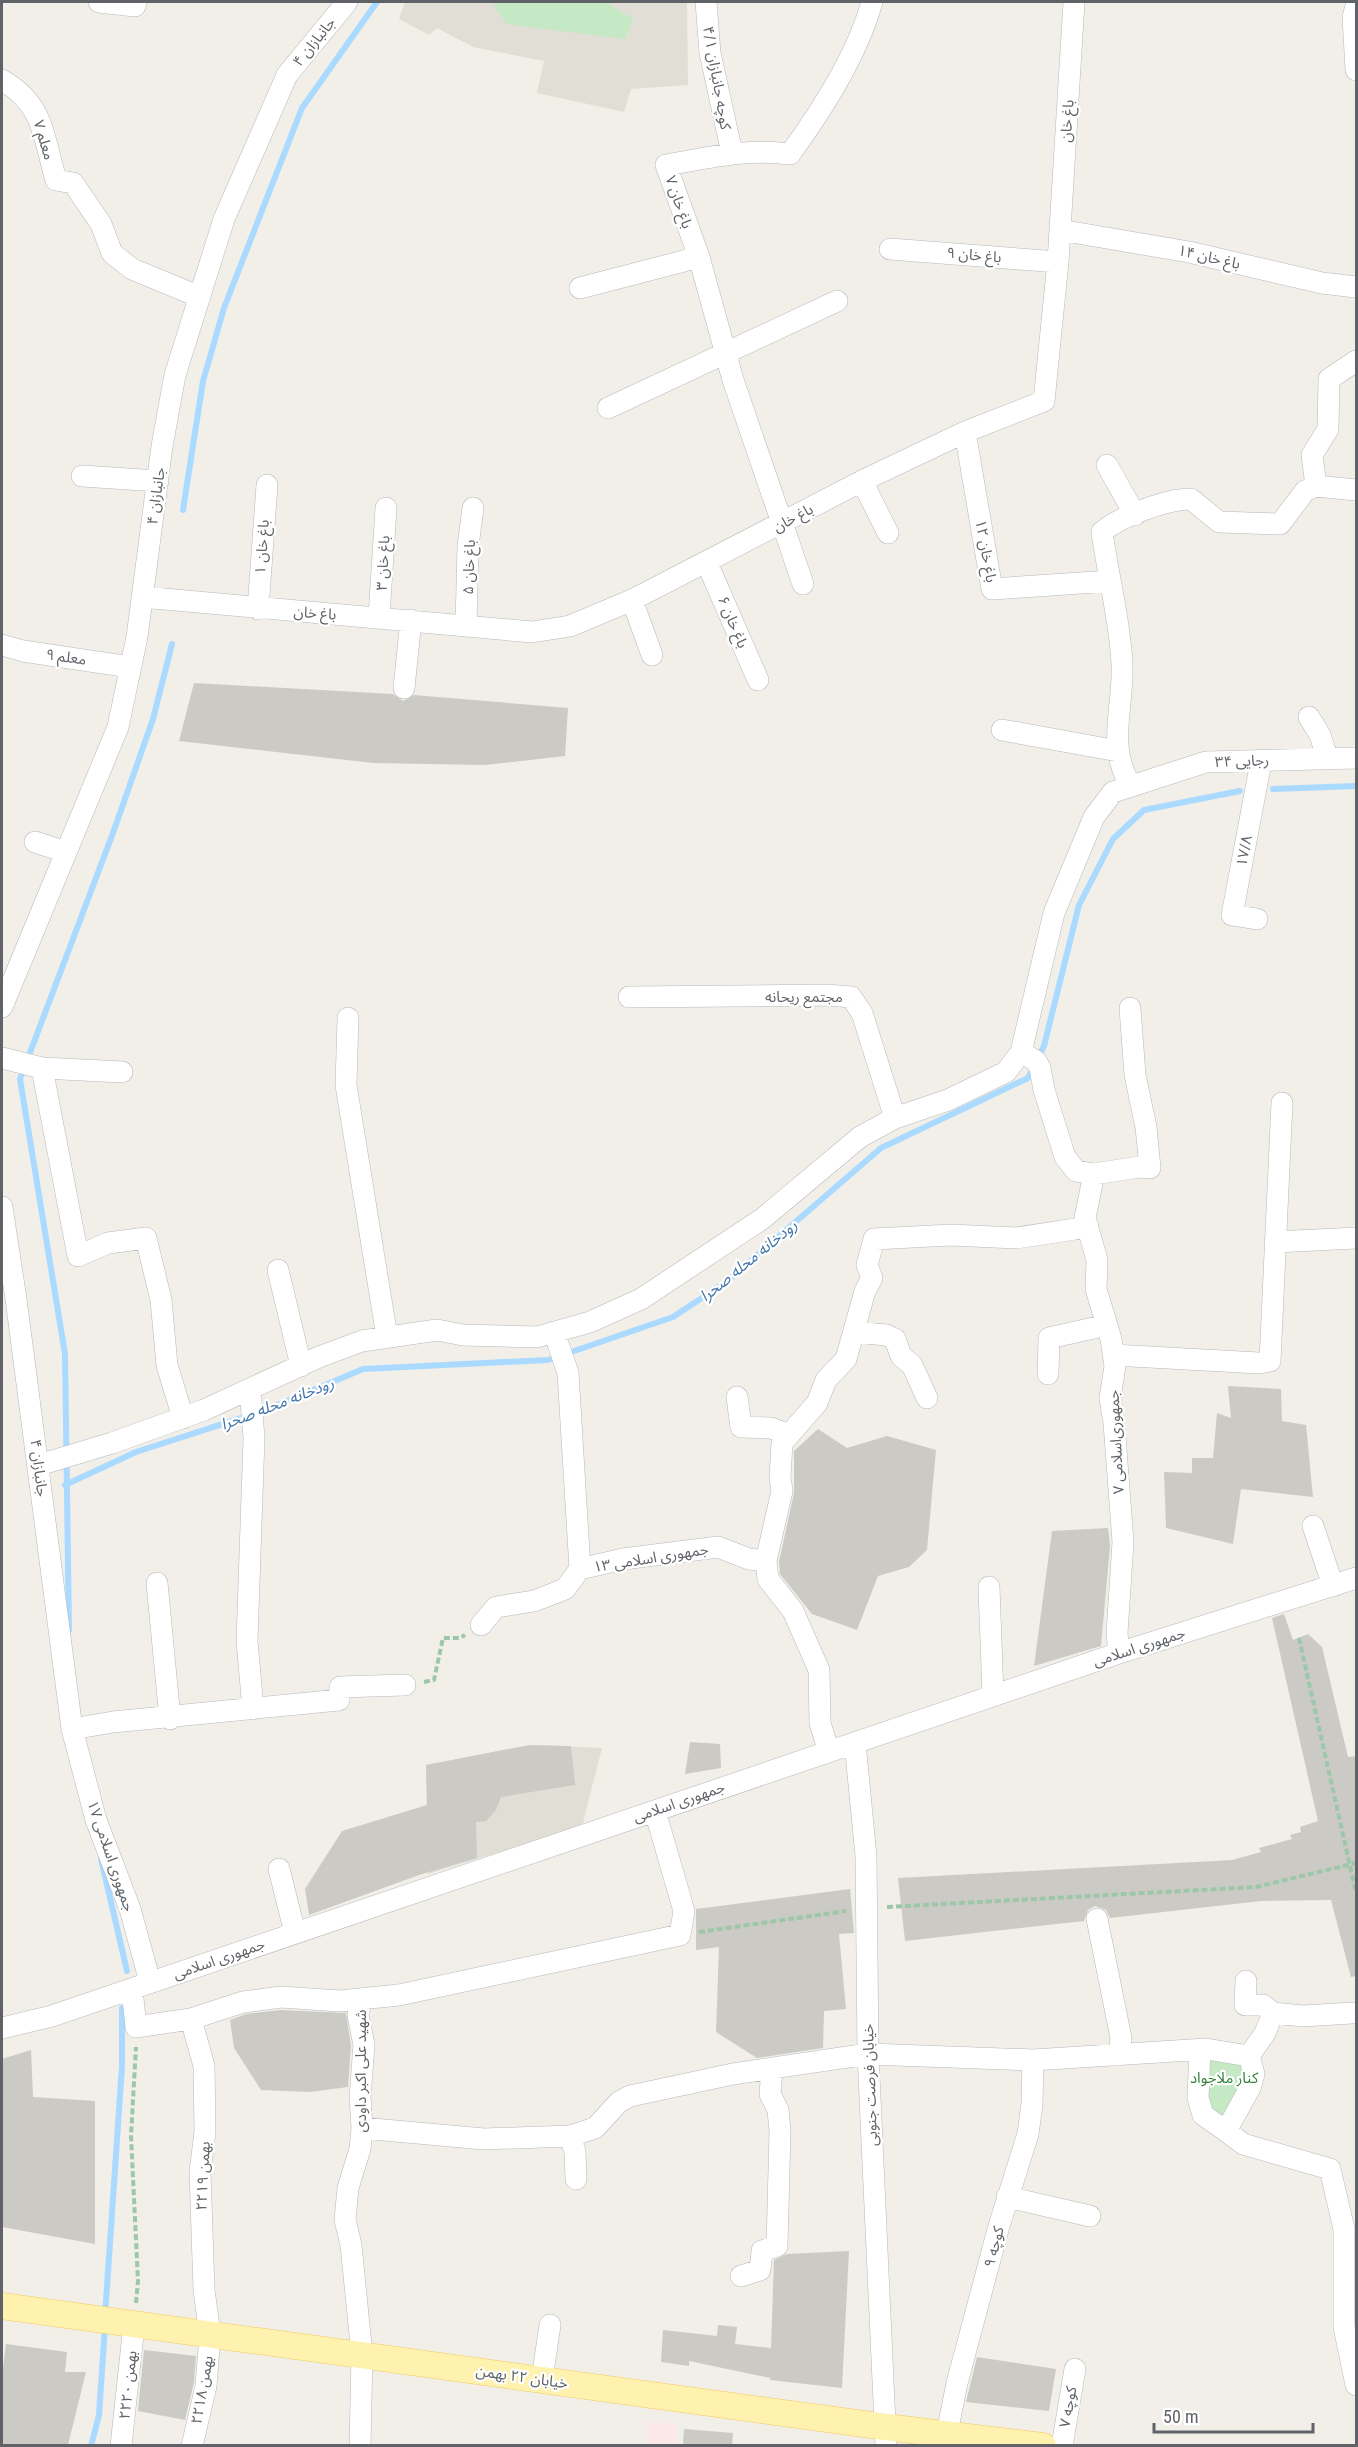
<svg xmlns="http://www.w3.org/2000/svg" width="1358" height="2447" viewBox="0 0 1358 2447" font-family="'Roboto Condensed','Noto Sans Arabic',sans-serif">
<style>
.education{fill:#e1ded6}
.medical{fill:#fce8e6}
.green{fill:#c5e8c5}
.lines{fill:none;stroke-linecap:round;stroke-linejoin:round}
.stream{stroke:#aadaff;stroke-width:6}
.building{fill:#cccac5}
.minor-casing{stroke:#b5b8bc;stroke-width:22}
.major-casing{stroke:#f2c960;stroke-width:27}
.path{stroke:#9cc7a9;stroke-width:4;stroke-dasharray:6 3;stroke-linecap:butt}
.minor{stroke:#fff;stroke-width:21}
.major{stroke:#fff2af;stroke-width:26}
.labels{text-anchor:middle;stroke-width:4.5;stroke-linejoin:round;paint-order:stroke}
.street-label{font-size:15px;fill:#5f6368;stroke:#fff}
.park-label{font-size:15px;fill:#348238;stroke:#fff}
.water-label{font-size:16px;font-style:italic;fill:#4174aa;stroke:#fff}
</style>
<rect width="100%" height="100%" fill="#f1efe8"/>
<!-- education -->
<path class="education" d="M405,2H687L688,85L631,89L624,112L537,93L544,61L473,47L437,28L429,35L399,19Z
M530,1745L602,1748L582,1826L428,1874L426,1765Z"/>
<!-- medical -->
<path class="medical" d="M648,2422L676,2424V2445H648Z"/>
<!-- green -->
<path class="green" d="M504,2H606L633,19L625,39L507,24L493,5Z
M1200,2050L1249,2056L1226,2131L1203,2115Z"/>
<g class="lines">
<!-- stream -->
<path class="stream" d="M183,510L203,381L224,308L302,108L377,2
M1273,789L1356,786
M1038,1057L1044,1046L1079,905L1113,839L1144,810L1240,791
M65,1485L136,1452L266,1410L363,1369L548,1360L673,1317L726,1282L881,1148L1028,1078L1034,1066
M69,1630L65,1354L20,1079L113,833L153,719L172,644
M101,1859L127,1971
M105,2316L122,2066V2008
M91,2446L99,2415L105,2326"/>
</g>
<!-- building -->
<path class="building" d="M194,683L393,694L403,701L414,695L568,708L565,756L485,765L373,763L179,741Z
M1228,1386L1281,1389L1282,1421L1306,1425L1313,1497L1241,1489L1233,1544L1166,1528L1164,1472L1192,1473V1458H1213L1217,1413L1231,1418Z
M818,1429L847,1448L887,1436L936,1450L927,1550L909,1567L878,1576L857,1630L812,1614L780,1574L779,1562L794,1493V1451Z
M1108,1528L1110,1546L1101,1646L1034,1666L1052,1531Z
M1284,1614L1293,1640L1308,1634L1322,1647L1348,1757L1356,1756V1976L1351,1977L1331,1900L1261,1901L1110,1918L1106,1910L1095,1906L1088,1910L1084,1921L905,1941L898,1878L1232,1860L1261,1852L1259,1848L1292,1839L1290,1835L1301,1832L1300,1827L1318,1821L1272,1618Z
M690,1742L720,1744L721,1768L685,1774Z
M530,1745L571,1746L575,1785L501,1797L496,1810L486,1821L476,1822L477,1858L419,1875L309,1915L305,1889L342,1831L427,1805L426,1765Z
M850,1889L854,1933L839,1934L846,2009L824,2011L823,2048L757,2058L716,2032L719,1947L696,1950V1909Z
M281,2010L346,2013L351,2046L348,2087L310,2092L261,2090L234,2048L230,2020L246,2014Z
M31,2050L33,2097L95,2101V2244L2,2227V2059Z
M849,2251L842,2388L770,2380V2378L689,2361V2366L661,2362L663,2330L717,2336L718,2325L737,2327L735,2344L771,2348L774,2260L787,2254Z
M6,2344L67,2352L65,2372H86L68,2445H2V2376Z
M144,2350L196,2356L194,2382L185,2420L138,2411Z
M977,2357L1056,2369L1049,2411L966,2402Z
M684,2429L733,2433L732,2445H683Z"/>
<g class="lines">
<!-- minor casing -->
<g class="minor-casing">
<path id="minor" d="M99,2L135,6L136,2
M706,2L710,53L732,153
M1356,6L1353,17L1356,70
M2,80C44,104 43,136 56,180L73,183L101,224L112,253L132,269L200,297
M1060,230L1189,252L1322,283L1356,287
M890,249L1058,262
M580,288L699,257
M1356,361L1329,379L1328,429L1312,455L1316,486L1356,490
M608,408L837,301
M965,432L992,589L1110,581
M1107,465L1135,515
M82,476L158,481
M862,481L888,533
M707,563L758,680
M803,584L733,380L699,257L666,165C707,158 748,148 790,154C823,109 857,56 872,2
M142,597L532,632L570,626L632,600L862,481L965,432L1044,401L1058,262L1074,2
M632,600L652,655
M258,609L267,485
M379,617L386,508
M466,625L468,546L473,508
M2,645L23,651L130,667
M404,688L411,620
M1309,717L1320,735L1327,757
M1002,730L1118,751
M1131,786C1106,747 1124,707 1122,664C1120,620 1108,576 1102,532C1121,516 1167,499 1191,499L1219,522L1280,524L1305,491L1316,486
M35,842L66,852
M1257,919L1232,915L1261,762
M629,997L827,995L851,997L862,1013L895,1118
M2,1007L118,727L137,637L162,446L175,375L224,219L287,75L347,2
M348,1018L346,1085L387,1337
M1021,1052L1036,1061L1040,1068L1044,1090L1065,1157L1076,1171L1094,1174L1085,1218L1097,1260L1096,1289L1111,1339L1115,1366L1110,1398L1114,1423L1123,1542L1117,1633L1119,1653
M2,1058L42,1068
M122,1072L42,1068L78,1256L108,1243L146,1238L161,1300L167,1365L183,1418
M1094,1174L1139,1167L1150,1168L1146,1127L1135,1075L1130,1008
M2,1207L16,1299L72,1729L96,1820L130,1909L150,1982
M1275,1242L1356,1238
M278,1270L301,1366
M855,1332L886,1335L895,1339L901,1356L912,1365L927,1398
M1113,1355L1259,1363L1270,1361L1282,1103
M1048,1374L1049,1338L1107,1325
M250,1389L254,1438L247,1641L253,1709
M737,1397L741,1427L771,1428L789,1435
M39,1465L112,1443L204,1410L319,1357L362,1341L437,1330L463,1335L537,1337L590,1322L641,1299L762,1219L860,1137L895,1118L948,1100L1006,1072L1021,1052L1054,913L1094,817L1113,792L1206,762L1356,758
M1313,1526L1333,1586
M766,1561L782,1491L780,1477L782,1443L817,1403L826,1380L846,1359L865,1291L872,1278L867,1265L874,1239L951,1235L1016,1238L1088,1227
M580,1569L623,1559L718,1547L749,1559L766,1561L768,1579L793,1611L819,1670L820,1723L829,1752
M157,1583L170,1719
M989,1587L993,1696
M481,1625L496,1607L534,1601L565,1589L580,1569L568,1373L554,1332
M72,1729L113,1722L339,1700L340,1687L405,1685
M855,1743L866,1856L868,2054L886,2446
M279,1869L295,1933
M1097,1919L1121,2038L1119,2055
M1246,1981L1245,2005H1263L1273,2013
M132,1989L136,2027L191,2019L243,2002L281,1997L340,2001L399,1995L680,1935L684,1911L655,1811
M191,2019L204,2066L205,2132L200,2172L204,2290L210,2335L206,2386L192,2446
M2,2028L52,2016L1119,1653L1356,1578
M1200,2050L1198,2098L1203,2115L1226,2131
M1249,2056L1254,2074L1250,2088L1226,2131L1243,2144L1330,2169L1344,2229V2327L1356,2385
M362,2128L484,2139L570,2136L595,2128L619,2102L630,2096L733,2074L868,2054L1033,2060L1206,2049L1249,2056L1265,2033L1273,2013L1303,2016L1352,2013
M570,2136L575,2152L576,2179
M1007,2197L1090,2216
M741,2276L760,2270L762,2251L777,2246L780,2131L778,2110L770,2094L772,2069
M542,2379L550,2325
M947,2433L957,2383L999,2226L1028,2134L1032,2104L1033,2060
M121,2446L134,2325
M360,2446L362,2355L351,2245L345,2220L348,2188L360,2149L362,2128L360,2097L364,2045L358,2015L362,1999
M1062,2446L1075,2369"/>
</g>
<!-- major casing -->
<g class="major-casing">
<path id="major" d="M2,2306L886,2427L1043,2446"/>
</g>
<!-- path -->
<path class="path" d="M1299,1638L1356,1893
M424,1682L434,1680L443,1638H460L465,1635
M887,1907L1256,1887L1356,1863
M699,1932L846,1911
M136,2303L138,2281L131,2136L136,2047"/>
<!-- minor -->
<use href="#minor" class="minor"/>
<!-- major -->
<use href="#major" class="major"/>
</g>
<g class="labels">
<!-- street labels -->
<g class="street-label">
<text transform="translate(314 42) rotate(-51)" y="5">جانبازان ۴</text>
<text transform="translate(717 78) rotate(80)" y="5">کوچه جانبازان ۴/۱</text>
<text transform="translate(1067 121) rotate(-86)" y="5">باغ خان</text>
<text transform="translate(44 140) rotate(74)" y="5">معلم ۷</text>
<text transform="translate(679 202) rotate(71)" y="5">باغ خان ۷</text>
<text transform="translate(974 255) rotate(5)" y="5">باغ خان ۹</text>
<text transform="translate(1209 257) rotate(13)" y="5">باغ خان ۱۴</text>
<text transform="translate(156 496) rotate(-82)" y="5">جانبازان ۴</text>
<text transform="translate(793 518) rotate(-28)" y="5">باغ خان</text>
<text transform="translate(262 547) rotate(-86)" y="5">باغ خان ۱</text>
<text transform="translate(986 551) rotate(80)" y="5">باغ خان ۱۲</text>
<text transform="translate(383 563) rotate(-87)" y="5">باغ خان ۳</text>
<text transform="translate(469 567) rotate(-88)" y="5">باغ خان ۵</text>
<text transform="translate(315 613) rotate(4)" y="5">باغ خان</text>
<text transform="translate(733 622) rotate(67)" y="5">باغ خان ۶</text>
<text transform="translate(66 657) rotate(8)" y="5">معلم ۹</text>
<text transform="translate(1242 761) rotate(-2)" y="5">رجایی ۳۴</text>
<text transform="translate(1244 851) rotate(-79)" y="5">۱۷/۸</text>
<text x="804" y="1002">مجتمع ریحانه</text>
<text transform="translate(1116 1442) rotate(-93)" y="5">جمهوری‌اسلامی ۷</text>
<text transform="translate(39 1468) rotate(83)" y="5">جانبازان ۴</text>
<text transform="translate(651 1558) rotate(-9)" y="5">جمهوری اسلامی ۱۳</text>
<text transform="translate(1139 1647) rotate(-18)" y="5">جمهوری اسلامی</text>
<text transform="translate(679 1802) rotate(-19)" y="5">جمهوری اسلامی</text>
<text transform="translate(111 1856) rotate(71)" y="5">جمهوری اسلامی ۱۷</text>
<text transform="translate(219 1959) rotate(-19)" y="5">جمهوری اسلامی</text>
<text transform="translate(361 2071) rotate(-90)" y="5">شهید علی اکبر داودی</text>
<text transform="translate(870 2085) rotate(-92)" y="5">خیابان فرصت جنوبی</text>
<text transform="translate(203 2176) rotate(-87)" y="5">۲۲بهمن ۱۹</text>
<text transform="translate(994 2247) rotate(-76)" y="5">کوچه ۹</text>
<text transform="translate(522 2377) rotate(8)" y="5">خیابان ۲۲ بهمن</text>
<text transform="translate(128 2385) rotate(-84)" y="5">۲۲بهمن ۲۰</text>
<text transform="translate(202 2390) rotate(-80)" y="5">۲۲بهمن ۱۸</text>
<text transform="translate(1068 2407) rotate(-80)" y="5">کوچه ۷</text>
</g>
<!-- park labels -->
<g class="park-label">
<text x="1224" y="2083">کنار ملا‌جواد</text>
</g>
<!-- water labels -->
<g class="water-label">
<text transform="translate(748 1260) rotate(-39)" y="6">رودخانه محله صحرا</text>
<text transform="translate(277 1403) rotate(-21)" y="6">رودخانه محله صحرا</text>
</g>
</g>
<!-- border -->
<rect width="1358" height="2447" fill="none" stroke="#5f6368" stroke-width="6"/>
<!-- scale -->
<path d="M1154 2423v9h159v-9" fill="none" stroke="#5f6368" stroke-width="3"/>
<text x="1163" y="2423" font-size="18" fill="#5f6368" stroke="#ffffff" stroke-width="4.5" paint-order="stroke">50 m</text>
</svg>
